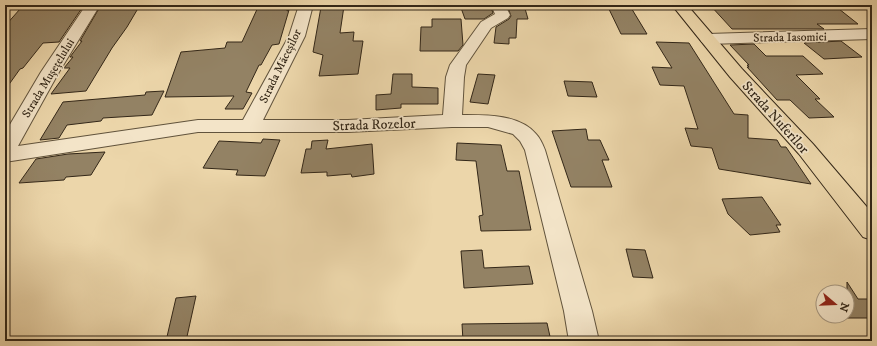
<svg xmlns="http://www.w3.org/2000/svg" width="877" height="346" viewBox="0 0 877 346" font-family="'IM FELL DW Pica',serif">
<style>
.building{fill:#938264;stroke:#332718}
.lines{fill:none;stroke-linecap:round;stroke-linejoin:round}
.minor-casing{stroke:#61533c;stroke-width:2}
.major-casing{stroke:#332718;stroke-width:2}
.minor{fill:#f3e4c8;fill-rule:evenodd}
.major{fill:#ecd6aa;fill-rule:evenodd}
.labels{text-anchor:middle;stroke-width:3.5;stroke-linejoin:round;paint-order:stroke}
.far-street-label{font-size:12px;fill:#332718;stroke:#f3e4c8}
.street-label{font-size:14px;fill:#332718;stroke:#f3e4c8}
</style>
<rect width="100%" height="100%" fill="#ecd6aa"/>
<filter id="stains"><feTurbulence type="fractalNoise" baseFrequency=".005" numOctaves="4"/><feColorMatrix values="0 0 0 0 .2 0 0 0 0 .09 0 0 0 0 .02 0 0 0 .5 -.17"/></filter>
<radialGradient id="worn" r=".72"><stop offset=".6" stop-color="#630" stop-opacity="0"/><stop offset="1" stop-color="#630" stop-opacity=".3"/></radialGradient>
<!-- building -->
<path class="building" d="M54,5H84L59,42L43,43L23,68L20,69L5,90V26L20,9Z
M101,5H140L127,27L112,48L86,91L51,94L70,68H64L73,57H70L82,41H80Z
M259,5H288L287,11L289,10L279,44L272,45L261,65H259L246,92L252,93L243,109H225L234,96L165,97L181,52L225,48L227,42H242Z
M460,5H490L493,13L484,19H465Z
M507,5H524L528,19H517L516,38H509V44L494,43L496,27L509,19L511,16Z
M607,5L630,6L647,34H621Z
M710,5H834L858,24H817L824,29H732Z
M344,6L340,33L354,32L353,41H363L358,74L319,76L323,55L313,52L321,7Z
M432,19H461L463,45L458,51H420L421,27H432Z
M841,41L862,57L824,59L804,43Z
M656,42L689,43L734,114L748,115V138L777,140L781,147H786L811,184L719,169L712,148L691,146L685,128L698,129L684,86L660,85L652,67L672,68Z
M754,44L766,56H803L823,74L796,75L820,99H815L834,117L809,118L790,100H777L747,67H749L747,65H749L730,45Z
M393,74H412V87L438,88V104H401V108L376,110V95L391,94Z
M478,74L495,75L488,104L470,102Z
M564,81L592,82L597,97L568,96Z
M164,91L152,115L103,118L101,121L67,125L59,138L40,140L63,102L145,95L146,92Z
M586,129L588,140H600L609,160H602L612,187H571L552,131Z
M263,139L280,140L265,176L236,175L238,170L203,168L219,141L261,143Z
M328,140L326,149L372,144L374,174L352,177L351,174L327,176V172L301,173L306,149H311L312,141Z
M457,143L501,145L507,171H519L531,230L481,231L479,216L483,215L476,161L456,160Z
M105,152L91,175L66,177L64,180L19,183L36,159L68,154Z
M762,197L781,225H776L780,232L750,235L728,214L722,199Z
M626,249L645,250L653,278L633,277Z
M482,250L484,268L529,266L533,284L464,288L461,251Z
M847,282L858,299H872V318H847Z
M196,296L186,341H166L176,298Z
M547,323L551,341H463L462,324Z"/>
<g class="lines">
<!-- minor casing -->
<g class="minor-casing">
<path id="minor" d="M86,5H100L59,72L18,146L198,120H243L289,36L299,5H313L305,36L263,120H348L443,115L446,77L450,65L481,22L495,14L491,5H505L510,15L508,18L491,28L466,65L464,77L462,115C485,115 519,114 536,134C540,138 543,145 545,150L592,311L599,341H569L564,311L525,150L520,141L513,134L488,127H452L348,132H198L5,162V133L41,72Z
M872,29V39L708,44L702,42L700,39L702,36L708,34Z"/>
</g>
<!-- major casing -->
<g class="major-casing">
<path id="major" d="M672,5H687L742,69L813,144L872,213V240L863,237L799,154L730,77Z"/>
</g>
<!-- minor -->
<use href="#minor" class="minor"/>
<!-- major -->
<use href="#major" class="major"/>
</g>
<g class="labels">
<!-- far-street labels -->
<g class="far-street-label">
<text transform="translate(790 37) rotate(-1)" y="4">Strada Iasomiei</text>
<text transform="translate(280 66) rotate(-64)" y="4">Strada Măceșilor</text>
<text transform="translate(48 78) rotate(-59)" y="4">Strada Mușețelului</text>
</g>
<!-- street labels -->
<g class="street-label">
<text transform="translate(776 117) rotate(48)" y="5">Strada Nuferilor</text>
<text transform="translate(374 124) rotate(-2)" y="5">Strada Rozelor</text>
</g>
</g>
<!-- margin -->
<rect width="877" height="346" fill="none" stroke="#ecd6aa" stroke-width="20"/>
<rect x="6" y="6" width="865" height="334" fill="none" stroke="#332718" stroke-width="2"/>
<rect x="10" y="10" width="857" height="326" fill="none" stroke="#332718"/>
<!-- north arrow -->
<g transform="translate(835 304) rotate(109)"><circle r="19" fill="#f3e4c8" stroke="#a69882"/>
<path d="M0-3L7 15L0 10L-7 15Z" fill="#8f2418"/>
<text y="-6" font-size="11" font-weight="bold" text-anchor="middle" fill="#332718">N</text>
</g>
<rect width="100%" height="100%" filter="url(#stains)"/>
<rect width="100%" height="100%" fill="url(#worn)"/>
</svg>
